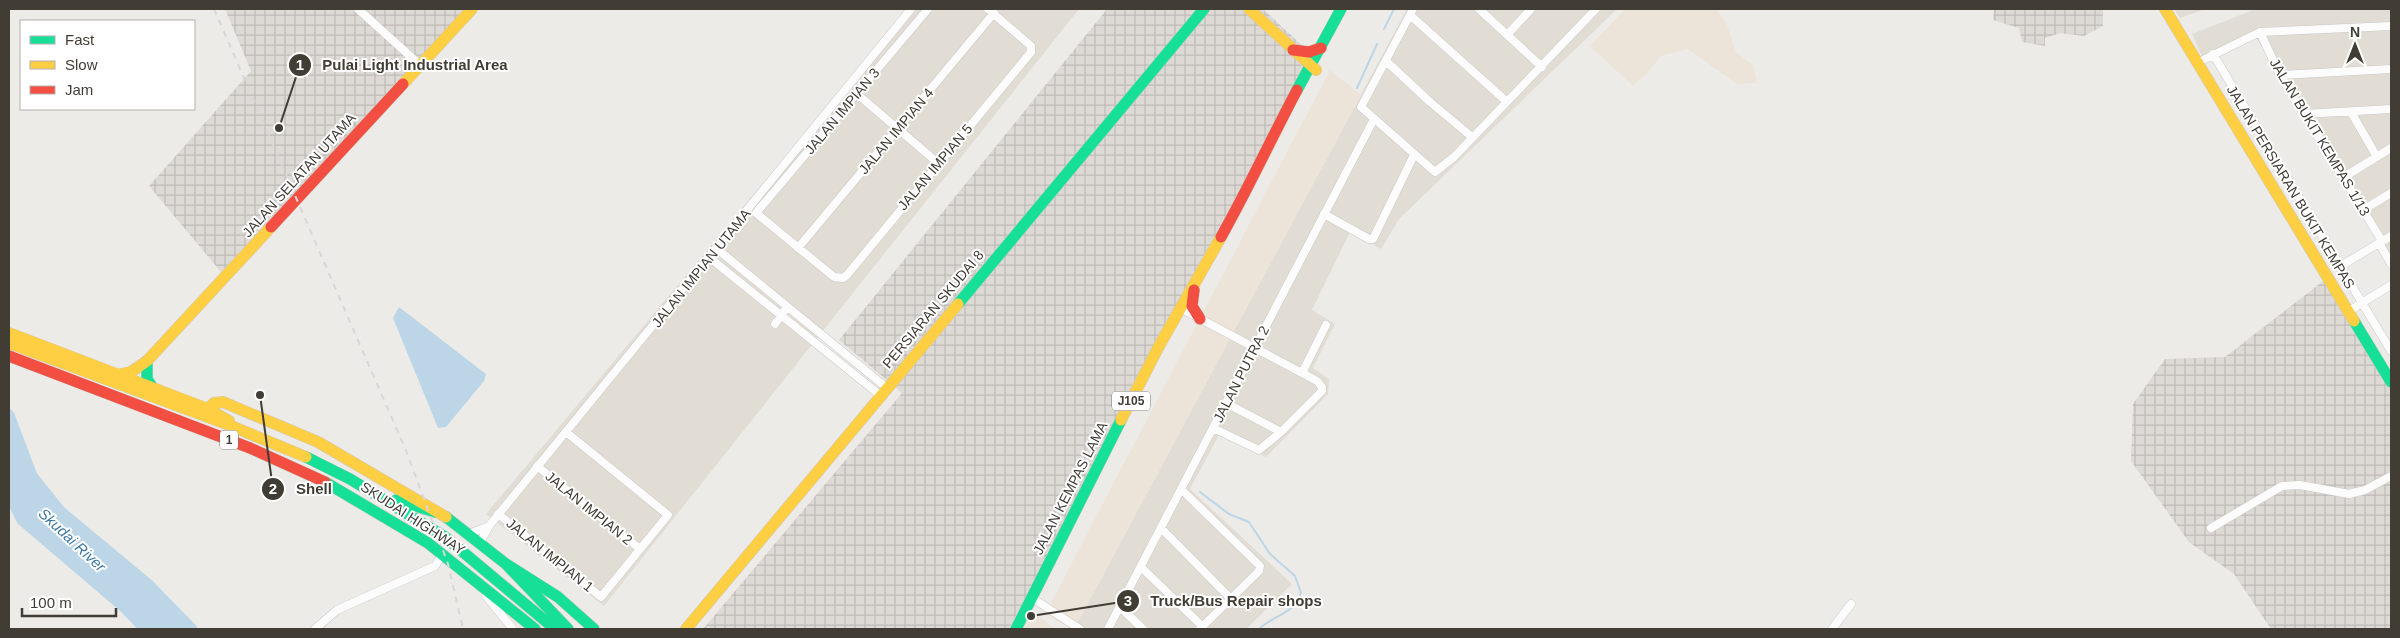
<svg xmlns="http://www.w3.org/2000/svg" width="2400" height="638" viewBox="0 0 2400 638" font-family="Helvetica,sans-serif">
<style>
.residential{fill:#e1ddd5}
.commercial{fill:#ece4d9}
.industrial{fill:url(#industrial-grid)}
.water{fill:#bcd6e7}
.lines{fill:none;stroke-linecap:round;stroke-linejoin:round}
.stream{stroke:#bcd6e7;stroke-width:2}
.river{stroke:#bcd6e7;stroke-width:11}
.street-casing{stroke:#cbc9c6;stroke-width:9}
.fast-casing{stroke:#cbc8bf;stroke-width:12}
.slow-casing{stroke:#cbc8bf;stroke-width:12}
.jam-casing{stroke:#cbc8bf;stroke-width:12}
.street{stroke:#fcfcfc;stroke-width:8}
.fast{stroke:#16e098;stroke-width:11}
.slow{stroke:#ffcf43;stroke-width:11}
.jam{stroke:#f24e42;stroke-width:11}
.rail{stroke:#d8d7d7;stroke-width:2;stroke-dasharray:6 6;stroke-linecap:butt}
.labels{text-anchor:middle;stroke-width:4;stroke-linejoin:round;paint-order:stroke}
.shield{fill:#fff;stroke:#7a7772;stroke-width:1}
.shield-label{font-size:12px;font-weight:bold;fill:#413d35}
.street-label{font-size:14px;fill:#413d35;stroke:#fff}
.water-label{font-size:15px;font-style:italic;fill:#3c77a0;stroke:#fff}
.leader{fill:none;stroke:#413d35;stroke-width:2}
.callout-dot{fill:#413d35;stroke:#fff;stroke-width:2}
.mark-label{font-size:15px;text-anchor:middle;font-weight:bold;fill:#fff}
.callout-label{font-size:15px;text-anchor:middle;font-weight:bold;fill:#413d35;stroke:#fff;stroke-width:4;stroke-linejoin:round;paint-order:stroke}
</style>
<defs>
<pattern id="industrial-grid" width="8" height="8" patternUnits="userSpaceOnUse" patternTransform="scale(1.25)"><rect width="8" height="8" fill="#dddad6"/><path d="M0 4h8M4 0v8" fill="none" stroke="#bfbcb8"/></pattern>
</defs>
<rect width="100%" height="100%" fill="#edebe8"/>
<!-- residential -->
<path class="residential" d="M909,9H1079L604,606L486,514Z
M1407,9H1617L1399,219L1381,249L1350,232L1312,310L1335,324L1313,368L1329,379L1328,394L1266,457L1219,435L1190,489L1292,584L1246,629H1074Z
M2174,9H2205L2180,18Z
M2391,9V261L2255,36L2203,59L2192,34L2253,10Z"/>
<!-- commercial -->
<path class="commercial" d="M1625,9H1717L1728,27L1736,52L1753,65L1757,83L1737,84L1688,49L1661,56L1646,74L1633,86L1590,46Z
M1330,70L1361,95L1074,629H1072L1045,614Z
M1028,608L1055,629H1015Z"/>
<!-- industrial -->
<path class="industrial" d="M225,9H473L221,272L149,186L251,71Z
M1107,9H1263L1309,52L1302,71L1009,629H703L902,393L839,340Z
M1994,9H2103V26L2084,36L2060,33L2045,38V46L2022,42L2019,28L1993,20Z
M2327,278L2391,385V629H2271L2234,574L2189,542L2131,461L2133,404L2165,359L2225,357Z"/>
<!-- water -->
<path class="water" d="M399,307L486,374L484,381L446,427L438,428L393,318Z
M9,415L32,476L59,511L149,585L192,629H145L124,607L22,520L9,494Z"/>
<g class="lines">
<!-- stream -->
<path class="stream" d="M1384,29L1394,9
M1357,88L1377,44
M1200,492L1229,514L1249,522L1270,554L1295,576L1301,593C1294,614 1274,615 1259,629"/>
<!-- river -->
<path class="river" d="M9,415L32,476L60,511L149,585L192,629
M9,494L22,520L124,607L145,629"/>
<!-- street casing -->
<g class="street-casing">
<path id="street" d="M358,9L420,65
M928,9L756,213L834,277L843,278L847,275L1031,52V46L988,9
M1413,9L1361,107L1435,172L1454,157L1596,9
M1479,9L1542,67
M1410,15L1506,101
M2260,32L2280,75L2382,241
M1508,34L1531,9
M2213,54L2391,351
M1386,61L1430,102L1472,137
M2197,63L2260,32L2391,26
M2280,75L2391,69
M857,94L938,163
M2351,112L2377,157
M2304,114L2391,109
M2344,177L2391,148
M2363,210L2391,193
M1324,214L1369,239H1373L1414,155
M2379,243L2391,264
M798,248L994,13
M717,249L887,388
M710,258L881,396
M2339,267L2391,236
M1180,308L1317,381L1322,387V391L1281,432L1259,450L1213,428
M2349,311L2391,285
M775,324L787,307
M1302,373L1326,325
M1226,403L1281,432
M537,466L640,549
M1181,489L1260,566L1259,571L1200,629
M498,514L601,597L668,515L566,432
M1161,528L1231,599
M2211,528L2282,486L2300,485L2349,494L2365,490L2391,476
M469,534L489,526
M480,543L489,526L911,9
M1141,567L1203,627
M486,596L513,629
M1032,598L1080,629
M1120,607L1143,629
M315,629L337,610L435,566L443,554
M1108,629L1374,119
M1832,629L1851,604"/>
</g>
<!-- fast casing -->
<g class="fast-casing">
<path id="fast" d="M1297,90L1341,9
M958,304L1204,9
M2354,321L2391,382
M147,361V379L153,388
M306,457L350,479L445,537L555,629
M325,482L428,543L535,629
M396,500L435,512
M446,517L506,564L558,597L594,629
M506,564L568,629
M1016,629L1121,420"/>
</g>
<!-- slow casing -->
<g class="slow-casing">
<path id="slow" d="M1249,9L1316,70
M2165,9L2354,321
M403,84L472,9
M9,333L208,409L229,421
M9,343L224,423L306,457
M117,375L131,372L147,361L271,227
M208,409L214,403L223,402L318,442L446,517
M1121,420L1159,346L1221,237
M686,629L958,304"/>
</g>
<!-- jam casing -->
<g class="jam-casing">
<path id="jam" d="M1293,50L1309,52L1321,48
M271,227L403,84
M1221,237C1248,189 1271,139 1297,90
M1194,290L1192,306L1200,319
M9,356L250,448L325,482"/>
</g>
<!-- street -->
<use href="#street" class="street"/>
<!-- fast -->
<use href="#fast" class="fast"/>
<!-- slow -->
<use href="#slow" class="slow"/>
<!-- jam -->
<use href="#jam" class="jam"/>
<!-- rail -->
<path class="rail" d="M214,9L407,453L448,564L463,629"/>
</g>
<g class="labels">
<!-- shield labels -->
<g class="shield">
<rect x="1112" y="391.5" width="38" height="19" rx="4"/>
<rect x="220" y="430.5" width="18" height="19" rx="4"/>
</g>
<g class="shield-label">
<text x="1131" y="405">J105</text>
<text x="229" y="444">1</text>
</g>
<!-- street labels -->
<g class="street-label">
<text transform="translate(842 111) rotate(-50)" y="5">JALAN IMPIAN 3</text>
<text transform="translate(896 131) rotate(-50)" y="5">JALAN IMPIAN 4</text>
<text transform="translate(2320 137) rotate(59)" y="5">JALAN BUKIT KEMPAS 1/13</text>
<text transform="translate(935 167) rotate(-50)" y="5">JALAN IMPIAN 5</text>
<text transform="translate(299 175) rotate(-48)" y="5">JALAN SELATAN UTAMA</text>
<text transform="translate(2291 187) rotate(59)" y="5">JALAN PERSIARAN BUKIT KEMPAS</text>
<text transform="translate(701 268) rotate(-51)" y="5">JALAN IMPIAN UTAMA</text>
<text transform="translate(933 309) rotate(-50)" y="5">PERSIARAN SKUDAI 8</text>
<text transform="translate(1241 374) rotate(-63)" y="5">JALAN PUTRA 2</text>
<text transform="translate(1070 488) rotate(-63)" y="5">JALAN KEMPAS LAMA</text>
<text transform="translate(589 508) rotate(39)" y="5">JALAN IMPIAN 2</text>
<text transform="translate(413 518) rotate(33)" y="5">SKUDAI HIGHWAY</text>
<text transform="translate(550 555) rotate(39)" y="5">JALAN IMPIAN 1</text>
</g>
<!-- water labels -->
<g class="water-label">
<text transform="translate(72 540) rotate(43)" y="5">Skudai River</text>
</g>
</g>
<!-- callouts -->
<path class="leader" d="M279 128L300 65M260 395L273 489M1031 616L1128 601"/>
<g class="callout-dot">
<circle cx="279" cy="128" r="5"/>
<circle cx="260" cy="395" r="5"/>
<circle cx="1031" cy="616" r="5"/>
<circle cx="300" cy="65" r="12"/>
<circle cx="273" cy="489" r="12"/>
<circle cx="1128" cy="601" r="12"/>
</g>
<g class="mark-label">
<text x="300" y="70">1</text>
<text x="273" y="494">2</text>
<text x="1128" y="606">3</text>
</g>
<g class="callout-label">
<text x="415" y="70">Pulai Light Industrial Area</text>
<text x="314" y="494">Shell</text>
<text x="1236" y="606">Truck/Bus Repair shops</text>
</g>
<!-- border -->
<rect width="2400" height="638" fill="none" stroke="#413d35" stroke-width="20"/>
<!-- legend -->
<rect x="20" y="20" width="175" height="90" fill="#ffffff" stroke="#b3b1ae"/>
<rect x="30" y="36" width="25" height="8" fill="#16e098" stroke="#b3b1ae"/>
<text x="65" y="45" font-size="15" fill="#413d35">Fast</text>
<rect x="30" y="61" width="25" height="8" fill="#ffcf43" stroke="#b3b1ae"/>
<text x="65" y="70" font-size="15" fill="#413d35">Slow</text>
<rect x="30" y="86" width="25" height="8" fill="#f24e42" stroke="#b3b1ae"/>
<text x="65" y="95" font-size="15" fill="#413d35">Jam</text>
<!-- north arrow -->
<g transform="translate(2355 45)" stroke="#ffffff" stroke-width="4" paint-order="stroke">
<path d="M0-4L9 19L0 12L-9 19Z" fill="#413d35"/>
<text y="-8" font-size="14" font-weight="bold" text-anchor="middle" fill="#413d35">N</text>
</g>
<!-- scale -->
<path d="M22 608v8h94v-8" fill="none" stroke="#413d35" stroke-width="2.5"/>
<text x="30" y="608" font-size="15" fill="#413d35" stroke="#ffffff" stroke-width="4" paint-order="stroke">100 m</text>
</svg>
